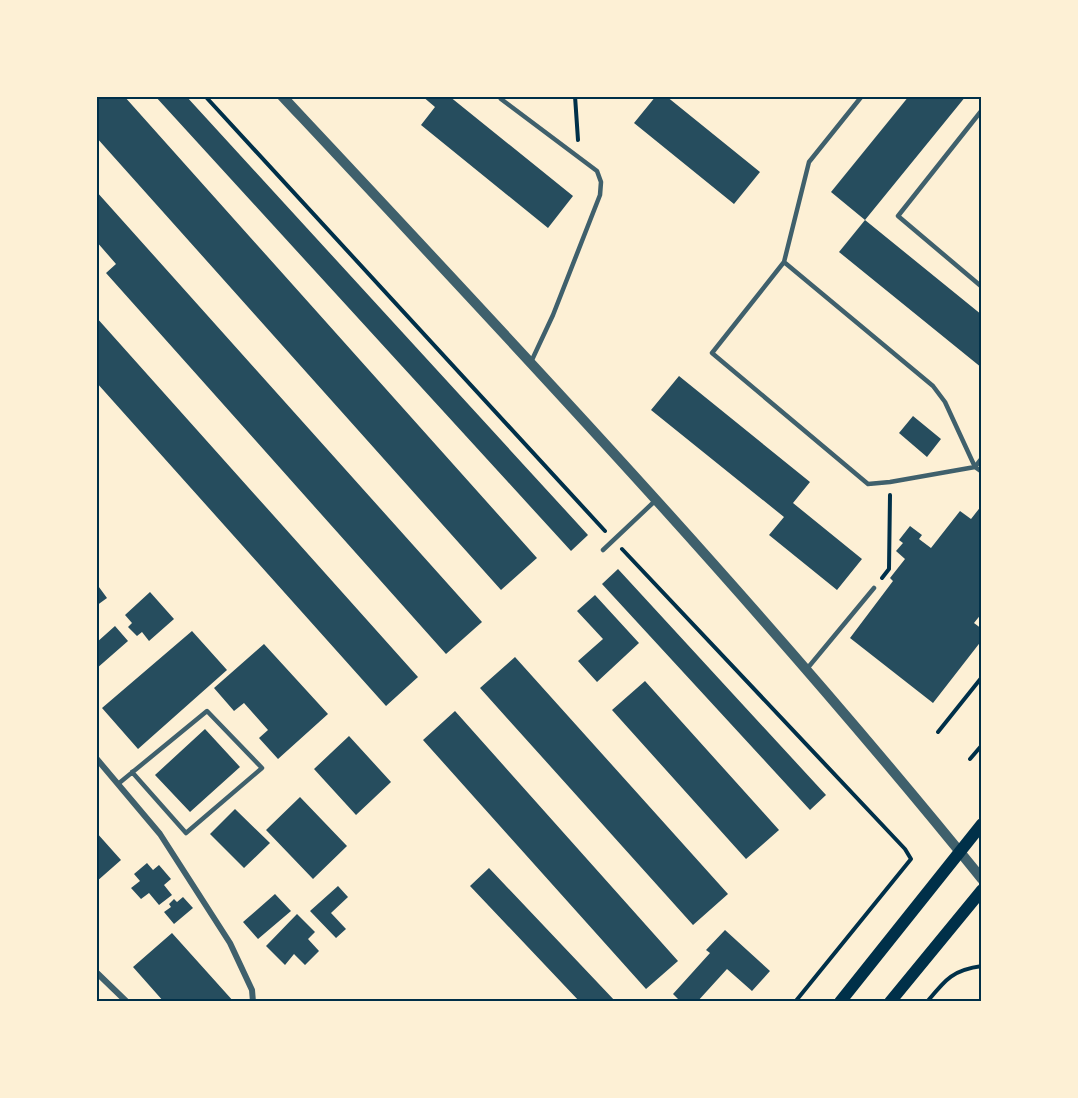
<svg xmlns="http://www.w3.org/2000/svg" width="1078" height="1098" viewBox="0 0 1078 1098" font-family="'Exo 2',sans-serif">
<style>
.building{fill:#264d5e}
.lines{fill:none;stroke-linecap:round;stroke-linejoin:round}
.path{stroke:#003049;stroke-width:4}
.service{stroke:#3f606c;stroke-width:4.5}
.minor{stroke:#3f606c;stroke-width:6}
.tertiary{stroke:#3f606c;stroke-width:10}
.secondary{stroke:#003049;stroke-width:12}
.neatline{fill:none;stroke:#003049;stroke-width:2}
</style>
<rect width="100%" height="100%" fill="#fdf0d5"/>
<!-- building -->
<path class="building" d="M96,96H124L537,558L501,590L96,137Z
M155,96H186L588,535L571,551Z
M422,96H449L573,196L548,228L421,125L435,107Z
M656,96H666L760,172L734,204L634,123Z
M909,96H966L865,220L982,315V368L839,252L865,220L831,192Z
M96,191L482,622L446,654L106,273L116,264L96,241Z
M96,317L418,677L386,706L96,382Z
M679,376L810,482L793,503L862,559L837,590L769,535L784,517L651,410Z
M913,416L941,439L927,457L899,433Z
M982,505V613L974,623L982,629V640L933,703L850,638L893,581L890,578L905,559L896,551L903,543L899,540L910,526L922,535L919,539L931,548L960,511L971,519Z
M618,569L826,795L810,810L602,584Z
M96,583L107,598L96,606Z
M150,592L174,619L149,641L142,632L137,636L128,627L132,623L125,615Z
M595,595L639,643L597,682L578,661L603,639L577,611Z
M115,626L128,641L96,669V643Z
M192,631L227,670L138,749L102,708Z
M264,644L328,714L278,759L259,738L268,730L244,703L234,711L214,688Z
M515,657L728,894L693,925L480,688Z
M645,681L779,830L746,859L612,710Z
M455,711L678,961L646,989L423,740Z
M205,729L240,767L190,812L155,775Z
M349,736L391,782L356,815L314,769Z
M300,797L347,846L313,879L266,830Z
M235,809L270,843L244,868L210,834Z
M96,832L121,860L96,882Z
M147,863L153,870L159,865L171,879L164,885L172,895L159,905L149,893L141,899L131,888L140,881L134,874Z
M489,868L616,1002H580L470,886Z
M338,886L348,897L331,913L346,929L336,938L310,911Z
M275,894L291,911L258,939L243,922Z
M183,897L193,908L174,924L164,912L171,907L169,904L174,899L177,902Z
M297,914L315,932L308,939L319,951L305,965L294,954L285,965L266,946Z
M725,930L770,971L752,991L727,969L697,1002H681L673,994L710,953L706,950Z
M172,933L234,1002H164L133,967Z"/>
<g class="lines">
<!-- path -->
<path class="path" d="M205,96L605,531
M575,96L578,140
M622,549L905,849L911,859L795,1002
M882,578L889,569L890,495
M938,732L982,677
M970,759L982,745
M927,1002C945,980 952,970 982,966"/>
<!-- service -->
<path class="service" d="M499,96L501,99L597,171L601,182L600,195L553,315L531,362
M862,96L809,162L784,262L712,353L868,484L890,482L975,467L982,472
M982,110L898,216L982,287
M784,262L933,386L945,402L975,467L982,458
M603,550L656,500
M806,670L874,588
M118,784L207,711L262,768L186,833L132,772"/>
<!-- minor -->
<path class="minor" d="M96,758L160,834L230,943L252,990L253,1002
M96,972L127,1002"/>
<!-- tertiary -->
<path class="tertiary" d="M282,96C521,351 762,607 982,879"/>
<!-- secondary -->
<path class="secondary" d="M840,1002L982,824
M890,1002L982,890"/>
</g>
<!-- border -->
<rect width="1078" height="1098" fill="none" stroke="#fdf0d5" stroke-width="195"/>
<rect x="98" y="98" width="882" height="902" class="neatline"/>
</svg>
